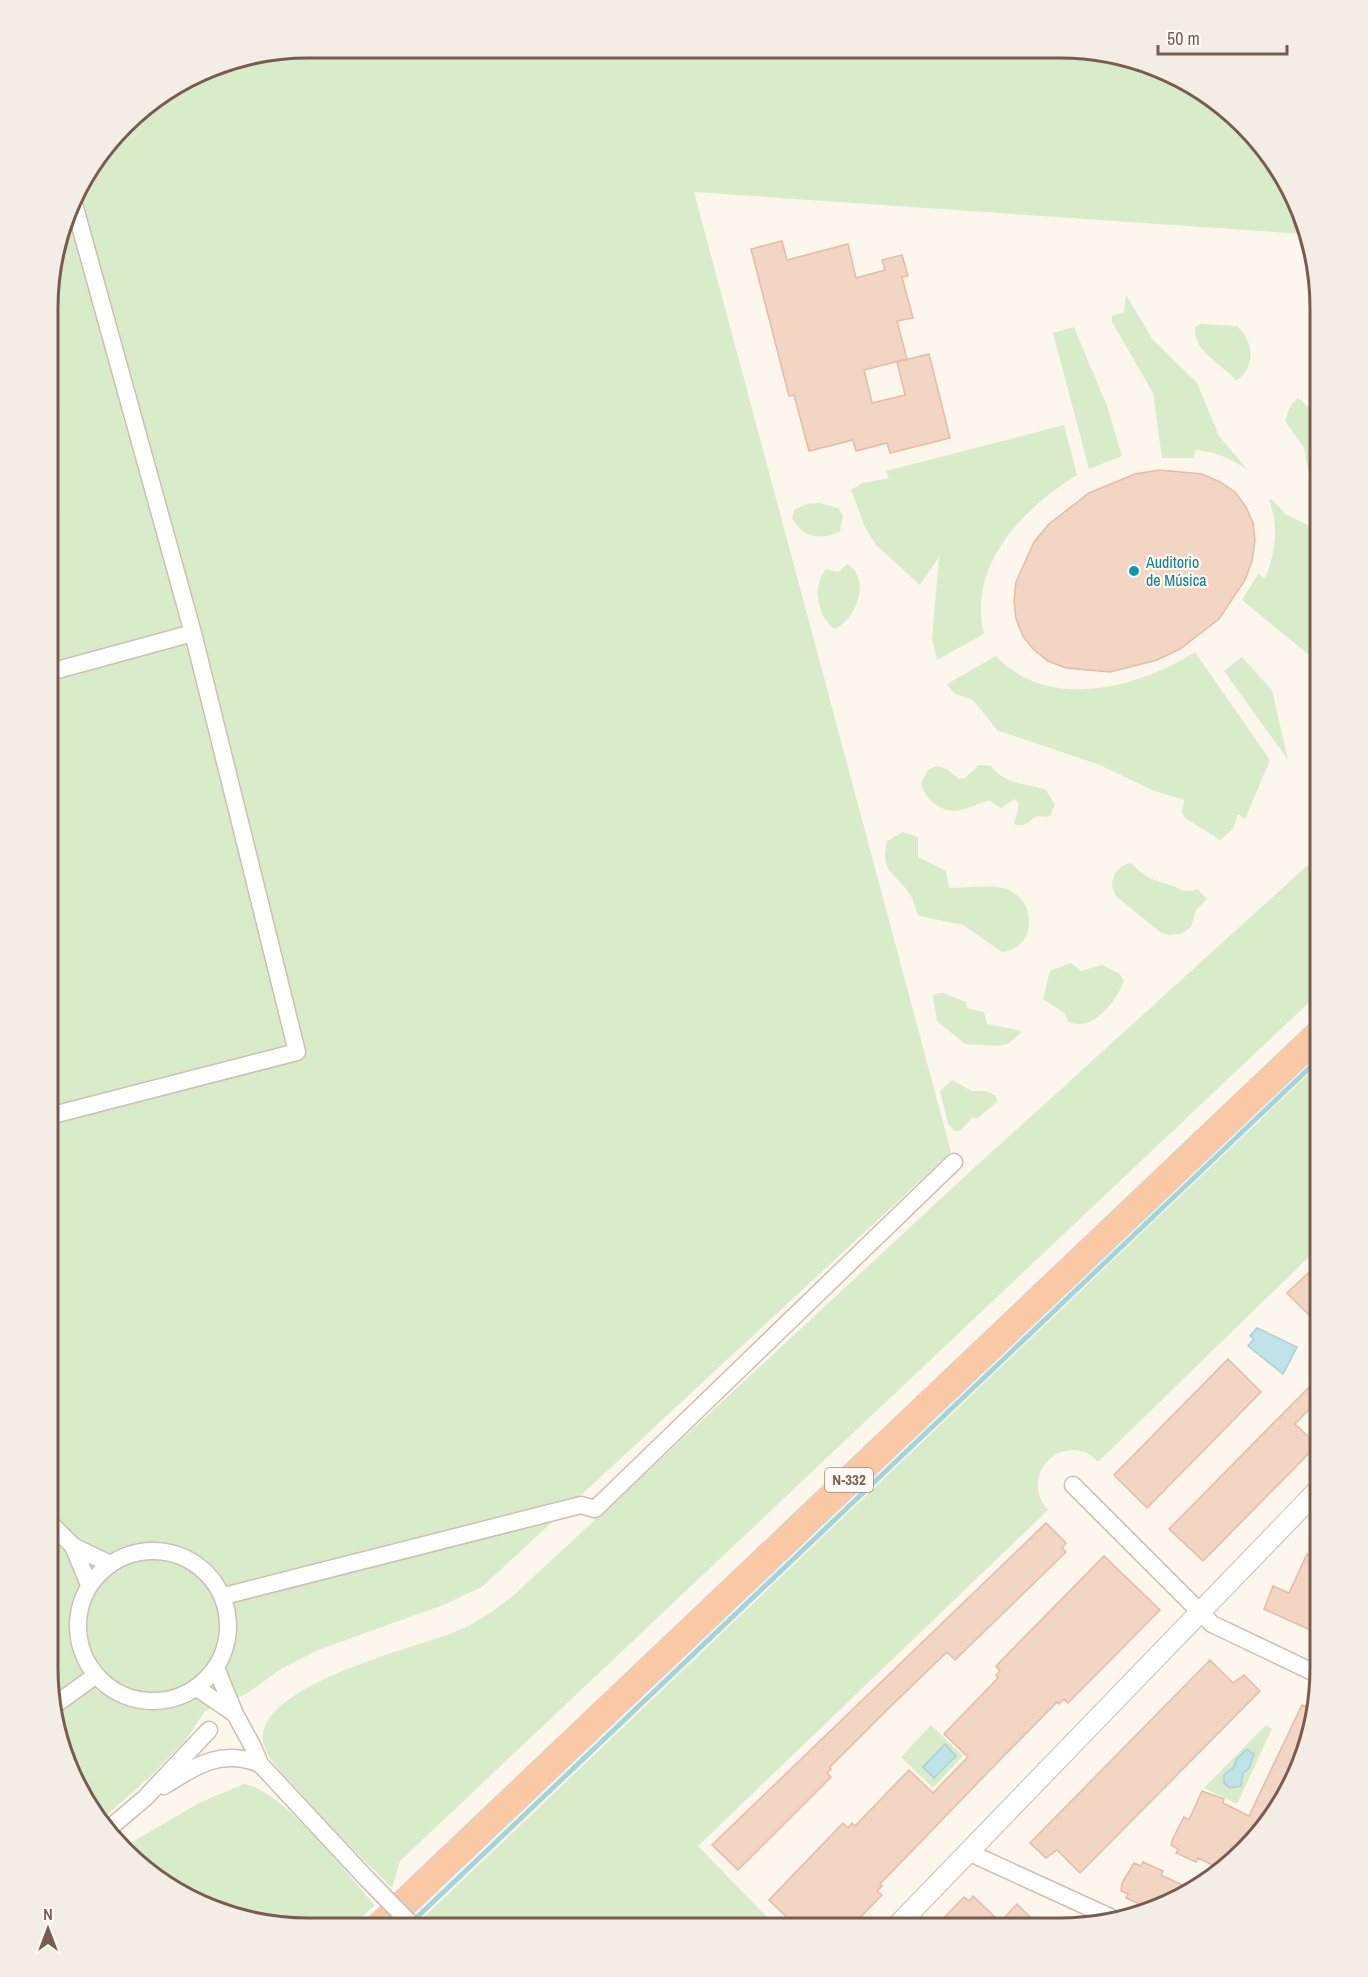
<svg xmlns="http://www.w3.org/2000/svg" width="1368" height="1977" viewBox="0 0 1368 1977" font-family="'Archivo Narrow',sans-serif">
<style>
.green{fill:#d8ecc9}
.water{fill:#bfe3e8;stroke:#a5d3da;stroke-width:1.5}
.lines{fill:none;stroke-linecap:round;stroke-linejoin:round}
.stream{stroke:#a5d3da;stroke-width:5}
.building{fill:#f3d5c3;stroke:#e6bba3;stroke-width:1.5}
.minor-casing{stroke:#d1beb0;stroke-width:19}
.tertiary-casing{stroke:#d1beb0;stroke-width:22}
.trunk-casing{stroke:#dad1cd;stroke-width:29}
.minor{stroke:#fff;stroke-width:16}
.tertiary{stroke:#fff;stroke-width:20}
.trunk{stroke:#f9c8a4;stroke-width:27}
.minor-bridge-casing{stroke:#d1beb0;stroke-width:19;stroke-linecap:butt}
.minor-bridge{stroke:#fff;stroke-width:16}
.culture-dot{fill:#0f9aa8;stroke:#fffaf3;stroke-width:2}
.labels{text-anchor:middle;stroke-width:4.5;stroke-linejoin:round;paint-order:stroke}
.shield{fill:#fffaf3;stroke:#a28b7f;stroke-width:1.5}
.shield-label{font-size:15px;font-weight:bold;fill:#7a5c4d}
.culture-label{font-size:16px;fill:#0d838f;stroke:#fffaf3;text-anchor:start}
.rim{fill:none;stroke:#7a5c4d;stroke-width:3}
</style>
<rect width="100%" height="100%" fill="#fdf6ec"/>
<!-- green -->
<path class="green" d="M309,48L1094,50L1159,68L1218,102L1293,194L1303,234L694,192L951,1152L482,1587L443,1605L318,1650L281,1669L246,1694L205,1711L185,1741L152,1775L100,1821L75,1783L48,1668L50,274L83,179L137,112L225,62Z
M1126,295L1153,340L1197,383L1219,436L1248,470C1231,459 1215,451 1195,450L1194,458H1162L1153,393L1112,322V316L1124,312Z
M1200,324L1237,326C1253,340 1257,367 1236,381C1222,363 1193,353 1195,327Z
M1074,327L1107,406L1122,456L1089,469L1053,333Z
M1298,398L1320,417V486L1309,475L1304,448L1285,421L1291,405Z
M1064,425L1077,475C1023,508 967,565 984,634L937,660L932,638L939,557L920,585L876,545L865,527L851,490L862,483L889,478L886,471Z
M1272,499L1285,514L1320,531V725L1314,659L1242,600L1258,574L1265,578C1276,552 1279,526 1269,500Z
M820,503L838,508L843,515L840,531C821,541 803,538 792,518L794,510L807,504Z
M847,564C871,577 858,619 834,629C817,615 812,587 826,569L838,572Z
M1195,652L1270,760L1245,819L1238,814L1233,829L1220,840L1185,818L1182,813L1184,800L1152,790L1100,765L997,730L973,700L955,694L947,684L996,656C1048,712 1139,688 1195,652Z
M1242,657L1272,690L1288,760L1224,671Z
M979,765L991,766C1006,786 1025,782 1046,790L1055,805L1050,816C1045,818 1040,815 1036,817C1027,822 1025,828 1014,824L1019,805L1015,799L1001,808L990,801C979,802 971,808 961,810C943,814 925,801 921,783L928,770L937,766L947,769L959,779L965,778Z
M903,832L918,837V857L946,871L949,888C967,888 989,884 1006,889C1038,900 1037,948 1002,952L963,925L919,916C915,910 915,904 912,898C899,873 879,876 887,841Z
M1320,854V992L400,1861L392,1888C359,1855 325,1822 295,1787C285,1776 272,1764 266,1751C236,1689 420,1647 457,1631C479,1622 497,1609 515,1594L963,1178Z
M1131,863C1144,876 1149,879 1167,884C1182,888 1180,894 1198,889L1207,899L1196,910L1191,927L1181,934L1168,935L1160,932L1116,896L1112,887C1112,874 1118,866 1131,863Z
M1071,963L1081,971L1102,965L1120,974L1124,981C1116,1002 1093,1032 1069,1022L1063,1012L1043,999L1050,971Z
M943,993L966,1002L967,1008L984,1012L987,1024L1018,1030L1022,1032L1008,1044L997,1046L965,1044L937,1021L933,997L934,994Z
M1320,1063V1246L1098,1462C1066,1428 1016,1474 1048,1510L698,1846L778,1928L432,1927L423,1918Z
M952,1080L972,1091H985L995,1095L998,1101L978,1118H972L961,1130L955,1131L948,1124L940,1091Z
M931,1725L963,1756L933,1788L901,1757Z
M1266,1725L1272,1729L1237,1804L1204,1788Z
M244,1784C283,1790 347,1874 375,1905L351,1927H275L164,1885L122,1848L199,1803Z"/>
<!-- water -->
<path class="water" d="M1257,1328L1297,1347L1283,1374L1248,1346L1254,1339L1250,1336Z
M945,1744L956,1756L934,1778L923,1767Z
M1247,1749L1254,1754L1249,1768L1243,1773L1241,1786L1230,1788L1224,1783V1775L1234,1767L1236,1760Z"/>
<g class="lines">
<!-- stream -->
<path class="stream" d="M413,1921L1320,1058"/>
</g>
<!-- building -->
<path class="building" d="M782,241L787,260L848,244L856,278L885,270L882,260L902,255L908,276L902,277L913,318L897,321L907,359L864,370L872,403L905,395L897,362L929,354L950,438L890,453L887,443L856,451L853,440L809,451L794,395L789,396L751,249Z
M1159,470L1202,474L1220,482L1235,492L1246,507L1253,523L1255,541L1252,561L1245,580L1219,619L1180,649L1157,660L1110,672L1066,668L1048,661L1033,649L1023,636L1016,619L1014,601L1016,582L1034,542L1049,524L1089,493L1135,474Z
M1320,1262V1308L1311,1317L1287,1293Z
M1228,1359L1261,1392L1147,1508L1114,1475Z
M1320,1376V1398L1295,1424L1317,1445L1203,1561L1169,1529Z
M1046,1523L1066,1543L1062,1548L1066,1552L955,1660L947,1652L891,1706L830,1767L831,1769L827,1773L831,1777L738,1870L712,1845Z
M1307,1554L1319,1560V1634L1264,1609L1273,1586L1289,1593Z
M1104,1556L1160,1610L1068,1703L1064,1699L1059,1704L1057,1702L994,1766L880,1884L882,1886L877,1891L882,1895L850,1928H798L769,1900L843,1823L848,1828L852,1823L855,1826L909,1770L933,1793L955,1770L968,1757L944,1734L998,1678L996,1675L1000,1671L996,1666Z
M1210,1660L1233,1683L1244,1675L1260,1691L1080,1873L1057,1850L1046,1858L1030,1843Z
M1302,1705L1314,1710L1306,1752L1276,1813L1223,1870L1198,1858L1196,1862L1176,1853L1178,1849L1171,1845L1173,1838L1184,1817L1189,1820L1202,1791L1224,1799L1223,1803L1249,1816Z
M1143,1862L1163,1871L1161,1875L1193,1890L1174,1902L1148,1908L1126,1898L1128,1894L1121,1891L1122,1883L1134,1863L1141,1866Z
M973,1896L1000,1922L1017,1904L1042,1929H947L940,1922L964,1897L969,1901Z"/>
<g class="lines">
<!-- minor casing -->
<g class="minor-casing">
<path id="minor" d="M50,672L193,633
M49,1116L297,1052L193,633L74,204
M1073,1485L1212,1624L1319,1675
M48,1521L73,1546L110,1564
M73,1546L89,1585
M78 1626a75 75 0 1 1 150 0a75 75 0 1 1-150 0Z
M224,1596L581,1505L595,1509L954,1162
M216,1668L235,1714L253,1747L260,1764L368,1880
M197,1688L235,1714
M56,1704L95,1676
M164,1786C196,1766 221,1748 260,1764
M106,1831L145,1798L209,1730
M968,1852L1110,1917"/>
</g>
<!-- tertiary casing -->
<g class="tertiary-casing">
<path id="tertiary" d="M894,1929L1319,1489"/>
</g>
<!-- trunk casing -->
<g class="trunk-casing">
<path id="trunk" d="M379,1927L1320,1033"/>
</g>
<!-- minor -->
<use href="#minor" class="minor"/>
<!-- tertiary -->
<use href="#tertiary" class="tertiary"/>
<!-- trunk -->
<use href="#trunk" class="trunk"/>
<!-- minor-bridge casing -->
<g class="minor-bridge-casing">
<path id="minor-bridge" d="M368,1880L414,1927"/>
</g>
<!-- minor-bridge -->
<use href="#minor-bridge" class="minor-bridge"/>
</g>
<!-- markers -->
<circle class="culture-dot" cx="1134" cy="571" r="6"/>
<g class="labels">
<!-- shield labels -->
<rect class="shield" x="825" y="1468" width="48" height="24" rx="4.5"/>
<g class="shield-label">
<text x="849" y="1485">N-332</text>
</g>
<!-- culture labels -->
<g class="culture-label">
<text x="1146" y="568">Auditorio<tspan x="1146" dy="18">de Música</tspan></text>
</g>
</g>
<!-- crop -->
<path d="M0 0H1368V1977H0ZM308 58H1060A250 250 0 0 1 1310 308V1668A250 250 0 0 1 1060 1918H308A250 250 0 0 1 58 1668V308A250 250 0 0 1 308 58Z" fill="#f4ede6" fill-rule="evenodd"/>
<path class="rim" d="M308 58H1060A250 250 0 0 1 1310 308V1668A250 250 0 0 1 1060 1918H308A250 250 0 0 1 58 1668V308A250 250 0 0 1 308 58Z"/>
<!-- north arrow -->
<g transform="translate(48 1929)" stroke="#fffaf3" stroke-width="4.5" paint-order="stroke">
<path d="M0-4.5L10 22L0 15L-10 22Z" fill="#7a5c4d"/>
<text y="-9" font-size="16" font-weight="bold" text-anchor="middle" fill="#7a5c4d">N</text>
</g>
<!-- scale -->
<path d="M1158 45v9h129v-9" fill="none" stroke="#7a5c4d" stroke-width="3"/>
<text x="1167" y="45" font-size="18" fill="#7a5c4d" stroke="#fffaf3" stroke-width="4.5" paint-order="stroke">50 m</text>
</svg>
